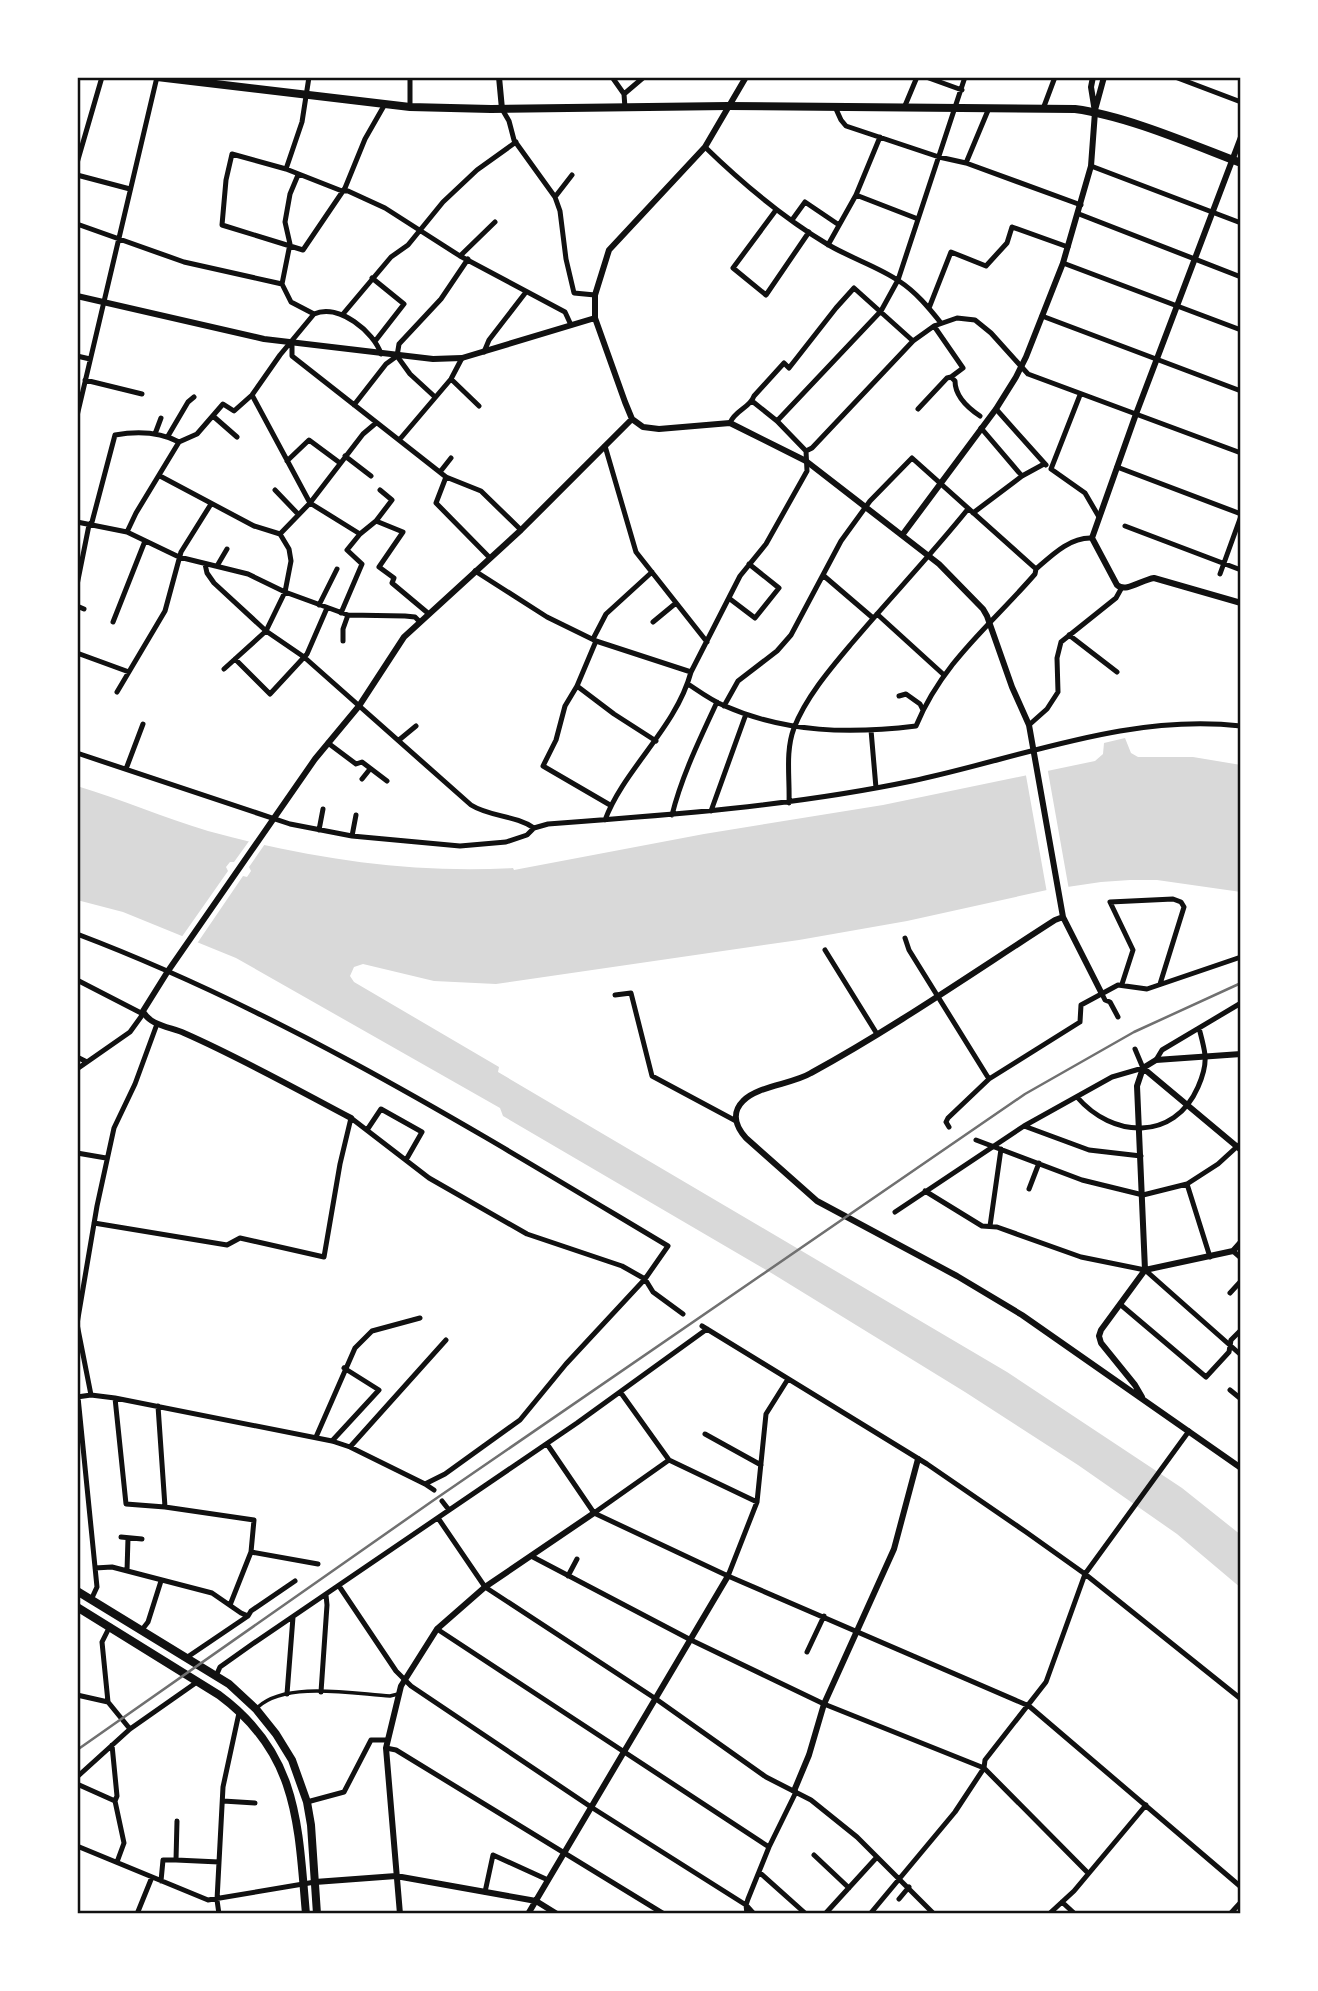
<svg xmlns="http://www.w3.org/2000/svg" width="1318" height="1991" viewBox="0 0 1318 1991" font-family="Jost,sans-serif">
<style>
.water{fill:#d9d9d9}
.pier{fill:#fff}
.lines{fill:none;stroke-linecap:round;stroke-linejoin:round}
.pedestrian{stroke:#111;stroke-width:3.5}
.minor{stroke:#111;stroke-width:5}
.tertiary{stroke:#111;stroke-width:6}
.primary{stroke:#111;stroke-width:8}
.trunk{stroke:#111;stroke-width:8}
.rail{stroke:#707070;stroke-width:2.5}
.neatline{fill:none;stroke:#111;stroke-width:2.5}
</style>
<rect width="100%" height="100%" fill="#fff"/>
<!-- water -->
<path class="water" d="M1125,738L1131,753L1138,757H1193L1241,765V892L1157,880H1130L1101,882L1047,890L907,921L799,940L496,984L434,981L363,964L354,967L350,976L354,982L499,1067L498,1072L1007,1372L1182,1488L1241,1535V1588L1177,1534L1078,1465L965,1392L773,1274L503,1116L500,1108L236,958L123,912L77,900V786C121,799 164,818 208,831C306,858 411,874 513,868L514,870L704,834L883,805L1095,761L1103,754L1104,743Z"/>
<!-- pier -->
<path class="pier" d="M1047,766L1069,890L1047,893L1025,770Z
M252,837L267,841L249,867L251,871L247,877L243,876L196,945L181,938L228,871L226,867L230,862H234Z"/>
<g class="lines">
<!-- pedestrian -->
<path class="pedestrian" d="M258,1707C286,1681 354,1694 390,1696L398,1694"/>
<!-- minor -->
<path class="minor" d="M309,77L302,122L286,169L232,154L226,180L222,225L303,250L345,188L365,139L385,104
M410,77V107
M612,77L624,94
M926,77L962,90
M1175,77L1241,102
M625,108L624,94L644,77
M904,108L917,77
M502,109L509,121L514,140L555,197L560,211L566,259L574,293L595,295
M836,109L841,120L846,126L939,157L966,163L1081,205
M1043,109L1055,77
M705,147C743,184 782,217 827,244C850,258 877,266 899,281C916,292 929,308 941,323
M77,163L102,77
M966,163L989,108
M1091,166L1241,223
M286,169L342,191H348L385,208L460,256L565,312L571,325
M77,175L130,189
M298,175L290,194L285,222L290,244L282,284L291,302L314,314C339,303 374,332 381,354
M856,195L918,219
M555,197L572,175
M776,210L733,268L766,295L809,232
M1079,214L1241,277
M792,220L805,202L839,225
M77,224L184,262L282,284
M828,245L856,195L880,137
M460,256L495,222
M1063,263L1241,330
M372,278L404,304L376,340
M929,308L951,252L986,266L1007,243L1012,227L1068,247
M343,314L391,257L408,245L443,202L477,170L516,142
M1042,316L1241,391
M934,326L963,368L951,377
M292,343V356L446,477L481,491L521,530
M484,352L489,340L526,292
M77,356L90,359
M397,356L410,374L435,397
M451,379L479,406
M85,380L142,394
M252,395L310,503L360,534L376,521L403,532L379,567L394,578L392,583L429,614
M1080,395L1051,469L1085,493L1099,517
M354,405L386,364L397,356L399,344L441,299L468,259
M918,409L947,378L951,377L955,381C955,396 968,408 980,416
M996,409L1046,465
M77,416L157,77
M213,416L237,437
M777,421L881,311L898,280L965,77
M730,423C735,410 750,408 754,396L784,363L789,368L836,308L854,288L913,341
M981,428L1022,476
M155,434L161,418
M168,436L188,402L194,397
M400,439L451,379L462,358
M605,446L636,552L707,642
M806,451L812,448L913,341L934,326L957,318L975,320L991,333L1028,374L1241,453
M345,456L371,476
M287,461L309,440L340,463
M1117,467L1241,514
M440,472L451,458
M160,476L254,526L280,534L289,549L291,561L285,592L266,631L224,669
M446,477L436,503L490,558
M275,490L298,514
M973,513L1022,476L1044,464
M376,521L392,500L380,490
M77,522L127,532L179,557L248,574L285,592L348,615L405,616L415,617L420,622
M1125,526L1241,570
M127,532L136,513L179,442L197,434L223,404L234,411L252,395L280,355L314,314
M280,534L310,503L363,434L376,423
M205,564L207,573L214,583L266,631L304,657L471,805C490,817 515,815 534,828
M217,566L227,549
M475,571L547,617L596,641L691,672
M1220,574L1241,516
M824,576L873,618
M77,585L89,525L92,522L115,435C137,431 158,431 179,442
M730,599L755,618L779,588L749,564
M319,605L337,569
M77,606L84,609
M341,613L362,564L347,550L360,534
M877,614L944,675
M113,622L145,541
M653,622L676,603
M1069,635L1117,672
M593,639L606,614L652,572
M343,641V629L348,615
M596,641L577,686L565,706L556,740L543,766L610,805
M77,653L129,672
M235,659L270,694L307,654L327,608
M688,684C700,692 712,701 725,706C786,733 851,734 916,726C943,661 991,625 1035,574L1036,569C1052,555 1070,537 1092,538
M577,686L614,714L656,741
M117,692L165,611L181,552L211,504
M899,696L906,694L920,704L923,710
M724,706L738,681L777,651L791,635L841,541L870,501L912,458L1036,569
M1029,725L1047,709L1058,692L1057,658L1061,642L1116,598L1121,589
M871,730L876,788
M399,740L416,726
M328,743L356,764L362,762L387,781
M77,753L290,824L352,836L460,846L506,842L527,835L534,828L548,824C670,815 792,806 912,781C1021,758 1128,713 1241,726
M126,769L143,724
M362,779L370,769
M789,803C790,778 785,752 794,728C806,697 831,668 852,643C890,598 931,555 968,509
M711,811L746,714
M672,815C682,775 700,739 717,702
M605,820C624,769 676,728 691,672L740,576L766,544L807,471L806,451L777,421L752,401
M319,830L323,809
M352,836L356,815
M77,934C286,1013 477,1132 668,1246L645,1279L566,1364L520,1420L445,1474L425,1484L350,1447L332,1441L115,1398L91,1395L77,1397
M905,938L909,950L989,1079
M825,950L877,1034
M77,980L143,1014L130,1032L77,1069
M1122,984L1133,950L1110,902L1173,899L1181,902L1184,907L1160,984
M1102,994L1105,1000L1110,1002L1118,1017
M615,995L631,993L652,1076L736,1121
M77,1057L87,1062
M1156,1060L1162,1050L1241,1003
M1077,1097C1112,1138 1174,1142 1198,1087C1202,1078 1206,1065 1205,1055C1204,1046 1201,1036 1199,1028
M1024,1126L1089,1150L1141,1156
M949,1127L946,1122L948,1118L989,1079L1080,1022L1081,1005L1118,985L1147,989L1241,957
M367,1130L381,1109L422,1132L406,1160
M976,1140L1082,1180L1143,1195L1187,1184L1218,1164L1241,1143
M77,1153L106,1158
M1187,1184L1210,1257
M1029,1189L1039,1163
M925,1191L982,1226L997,1227L1081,1257L1145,1270L1241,1355
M895,1212L1024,1126L1112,1077L1143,1068L1135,1049
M94,1223L227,1245L240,1238L324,1257L340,1164L351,1118L429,1178L527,1234L622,1266L645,1279L653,1292L683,1314
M990,1226L1001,1149
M1233,1251L1241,1258
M1230,1293L1241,1281
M1121,1305L1206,1377L1229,1352L1231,1340L1241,1330
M702,1326L927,1464L1026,1532L1085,1574L1241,1699
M1230,1390L1241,1399
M621,1393L669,1460L757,1502
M91,1395L77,1324L97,1206L114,1128L135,1084L157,1024
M78,1397L97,1587L91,1600
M115,1398L126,1504L165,1507L254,1520L251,1552L230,1605
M158,1406L165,1507
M705,1434L761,1465
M316,1437L355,1348L372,1331L420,1318
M332,1441L379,1390L344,1368
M547,1444L594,1513L728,1576L1029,1706L1241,1887
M350,1447L446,1340
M425,1484L434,1490
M442,1501L449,1510
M594,1513L669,1460
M438,1518L485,1587L656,1699L766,1777L811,1800L857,1837L934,1914
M121,1537L142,1539
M251,1552L318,1564
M531,1556L691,1640L824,1704L984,1768L1088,1873
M95,1568L112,1567L212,1593L241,1613L248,1616L186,1658
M127,1571L128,1538
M568,1576L577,1559
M728,1576L757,1502L766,1414L788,1379
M339,1586L396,1671L411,1686L591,1807L746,1905L747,1914
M248,1616L251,1611L295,1581
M437,1629L769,1847
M141,1631L148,1622L161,1581
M807,1652L824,1616
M216,1676L220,1667L251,1645L577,1423L707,1329
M321,1692L327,1605L326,1595
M287,1694L293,1617
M77,1695L108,1702L102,1642L110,1626
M108,1702L130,1729
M112,1745L117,1796L115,1801L124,1843L117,1862
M386,1748L396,1750L664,1914
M77,1777L130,1729L197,1682
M77,1784L115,1801
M223,1801L255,1803
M307,1802L344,1792L371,1740H386
M77,1846L208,1900L315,1882
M814,1855L849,1888
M176,1860L219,1862
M759,1872L806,1914
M161,1881L163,1860H176L177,1821
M485,1892L493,1855L548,1880
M899,1899L909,1887
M1062,1902L1075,1914
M137,1914L152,1877
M219,1914L217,1900L223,1787L239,1713
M754,1914L746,1905L748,1899L769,1847L796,1792
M825,1914L877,1857
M870,1914L955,1812L984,1768L985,1760L1046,1682L1085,1574L1189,1431
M1049,1914L1074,1891L1146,1805
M1230,1914L1241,1902"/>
<!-- tertiary -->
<path class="tertiary" d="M499,77L502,109
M746,77L705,147L609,250L595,295V318L625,402L632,419L643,427L659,429L730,423L806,461L939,564L983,609L987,616L1012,687L1029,725L1063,917L1102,994
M1095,110L1104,77
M1241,137L1136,414L1092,538L1117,585C1126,593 1141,580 1154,578L1241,603
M77,296L264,339L433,359L462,358L595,318
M903,534L996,409L1016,377L1026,357L1063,263L1091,166L1095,112L1091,87L1093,77
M1063,917L1055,920C974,972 895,1027 811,1073C793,1084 757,1086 743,1101C731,1113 736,1127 746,1138L817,1201L957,1276L1022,1315L1241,1468
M1143,1068L1241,1150
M351,1118C296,1089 241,1058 184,1033C170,1027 149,1025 143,1011L168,971L281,808L315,759L359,706L404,637L521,530L632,419
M1145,1270L1233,1251L1241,1242
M1142,1397L1135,1385L1101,1343L1099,1336L1101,1330L1145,1270L1137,1086L1143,1068L1156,1060L1241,1054
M794,1791L809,1755L824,1704L894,1549L918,1459
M315,1882L396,1876L536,1901L557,1914
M400,1914L386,1748L401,1686L437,1629L485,1587L594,1513
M528,1914L728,1576"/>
<!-- primary -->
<path class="primary" d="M157,77L410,107L491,109L728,106L1075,109C1127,116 1191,144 1241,163"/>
<!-- trunk -->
<path class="trunk" d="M77,1591L229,1684L256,1709L276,1734L292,1760L307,1802L311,1825L317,1914
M77,1607L219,1695C299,1754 298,1825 306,1914"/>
<!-- rail -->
<path class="rail" d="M77,1750L431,1502L1025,1094L1134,1032L1241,983"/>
</g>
<!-- border -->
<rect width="1318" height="1991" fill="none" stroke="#ffffff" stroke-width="158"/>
<rect x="79" y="79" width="1160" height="1833" class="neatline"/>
</svg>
